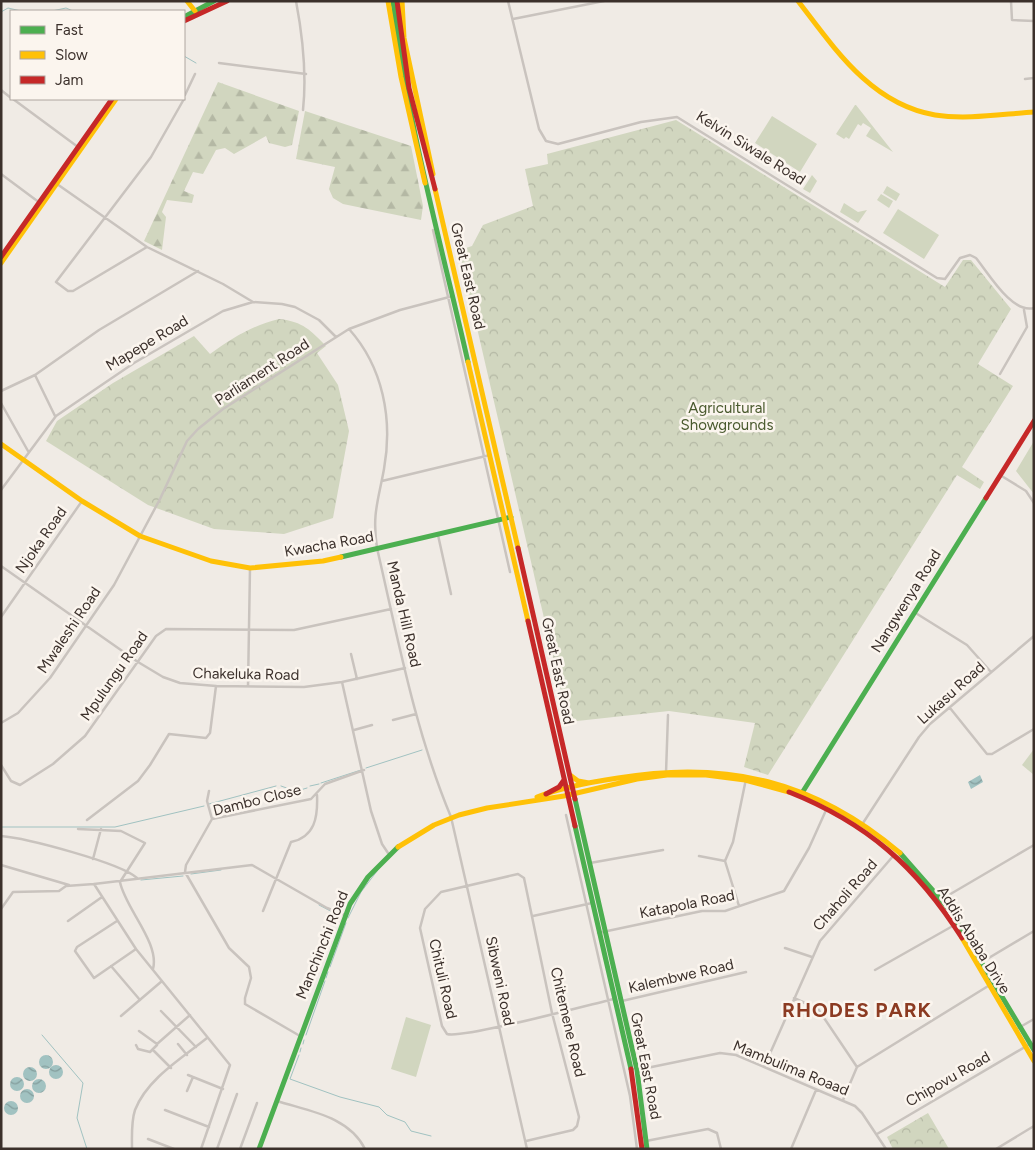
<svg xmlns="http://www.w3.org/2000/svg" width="1035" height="1150" viewBox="0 0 1035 1150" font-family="Figtree,sans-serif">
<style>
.green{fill:#d1d6bf}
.forest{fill:url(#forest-firs)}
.park{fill:url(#park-crowns)}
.water{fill:url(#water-waves)}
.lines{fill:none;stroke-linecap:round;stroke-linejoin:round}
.stream{stroke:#a1c2c1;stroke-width:1}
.street{stroke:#c9c3be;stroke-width:2.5}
.fast{stroke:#4caf50;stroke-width:5}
.slow{stroke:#ffc107;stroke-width:5}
.jam{stroke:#c62828;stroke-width:5}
.labels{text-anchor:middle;stroke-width:5;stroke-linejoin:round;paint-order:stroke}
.street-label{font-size:15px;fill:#3b302b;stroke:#fbf5ee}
.park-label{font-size:15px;fill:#4a5a2e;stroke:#fbf5ee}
.district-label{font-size:20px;font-weight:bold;letter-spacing:1px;fill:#8c3b22;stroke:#fbf5ee}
</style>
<defs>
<pattern id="forest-firs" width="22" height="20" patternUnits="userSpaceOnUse" patternTransform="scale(1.25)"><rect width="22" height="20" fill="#d1d6bf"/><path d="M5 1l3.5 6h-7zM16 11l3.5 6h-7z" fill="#b4b8a4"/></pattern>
<pattern id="park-crowns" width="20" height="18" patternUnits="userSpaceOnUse" patternTransform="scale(1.25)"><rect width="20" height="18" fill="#d1d6bf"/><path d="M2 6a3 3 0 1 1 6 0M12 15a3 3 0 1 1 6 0" fill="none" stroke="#b4b8a4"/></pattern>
<pattern id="water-waves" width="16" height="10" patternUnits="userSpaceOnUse" patternTransform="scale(1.25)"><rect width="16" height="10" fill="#a1c2c1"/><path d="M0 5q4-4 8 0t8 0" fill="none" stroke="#849e9d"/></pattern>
</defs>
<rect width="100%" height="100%" fill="#f0ebe5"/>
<!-- green -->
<path class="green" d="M855,105H856L893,152L866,136L871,128L863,123L861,126L858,124L849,139L846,137L844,139L836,134Z
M772,116L817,144L800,172L755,143Z
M812,175L817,181L810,193L803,189Z
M887,186L900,194L896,201L883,193Z
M881,194L893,201L889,208L877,200Z
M844,203L858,212L867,210L858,223L840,212Z
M898,209L939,235L924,259L883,233Z
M1034,441V494L1016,471Z
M1034,749V775L1022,765Z
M406,1017L431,1025L416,1077L391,1069Z"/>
<!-- forest -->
<path class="forest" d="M218,82L299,111L292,145L285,147L269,143L266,136L234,154L225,148L216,150L203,174L193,172L184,191L194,195L192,203L167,200L162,212L166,217L162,250L144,241Z
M305,111L411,146L423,206L421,220L343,204L333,198L329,189L335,167L296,159Z"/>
<!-- park -->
<path class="park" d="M676,120L945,287L963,260H971L1011,309L978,364L1013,386L962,467L984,482L980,489L957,475L768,775L744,767L755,723L669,711L568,722L462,263L460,250L472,246L483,225L533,206L525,169L548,164L547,154Z
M279,319C304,322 310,330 326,346L317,353L338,385L349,431L333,518L284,534L214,529L148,505L46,441L57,421L113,383L194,336L210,354C232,338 253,325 279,319Z
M928,1113L949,1149H893L887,1137Z"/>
<!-- water -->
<path class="water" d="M980,775L983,782L971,789L968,782Z
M39 1062a7 7 0 1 1 14 0a7 7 0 1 1-14 0Z
M49 1072a7 7 0 1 1 14 0a7 7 0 1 1-14 0Z
M23 1074a7 7 0 1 1 14 0a7 7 0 1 1-14 0Z
M10 1084a7 7 0 1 1 14 0a7 7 0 1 1-14 0Z
M32 1086a7 7 0 1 1 14 0a7 7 0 1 1-14 0Z
M20 1096a7 7 0 1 1 14 0a7 7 0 1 1-14 0Z
M4 1108a7 7 0 1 1 14 0a7 7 0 1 1-14 0Z"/>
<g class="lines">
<!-- stream -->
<path class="stream" d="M52,11L66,8L73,11
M1,12L8,8L21,11
M184,56L196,63
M366,768L422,750
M321,783L361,770
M281,786L295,791
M310,786L319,784
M297,791L307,788
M209,804L276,786
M1,827H115L204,806
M191,874L221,870
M141,880L183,876
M319,905L338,915
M348,918L361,892L384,862
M330,967L346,923
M326,978L328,972
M42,1035L83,1083L77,1118L87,1149
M306,1035L325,981
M303,1044L304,1040
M300,1052L301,1048
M299,1055L290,1079L340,1097L379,1107L387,1115L405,1122L411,1131L431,1136"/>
<!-- street -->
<path class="street" d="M296,1C303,38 307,73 303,110
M508,1L539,129L546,141L558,144L641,122L677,117L937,278L945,279L960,258L970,255L976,258C989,274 1012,314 1034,308
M1011,1L1012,20L1034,21
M513,19L604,1
M219,63L306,74
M1025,79L1034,78
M1,90L11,98
M185,95L195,74
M13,99L78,147
M1,174L40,203
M57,184L147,247L223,284L253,302
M433,230L510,572
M147,247L73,291H68L56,282L151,157L184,99
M349,329C383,367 393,419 384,469C378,502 372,514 377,548C398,639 415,731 451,817L527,1149
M1000,374L1027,327L1024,310
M35,375L55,416
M1,391L35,375L99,330L198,271
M1,403L28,451
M1000,475L1026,491L1034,503
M382,481L490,455
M1,490L56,416L134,363L223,311L253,302L282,304L295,307L319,320L336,337
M438,535L451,594
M1,566L138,662L163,677L180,683L216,686L304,687L342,682L405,668
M914,612L967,645L991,672
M1,617L82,501
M351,654L357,679
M342,682L371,811L382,844L388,853
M248,686L250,568
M950,708L987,754H992L1034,729
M393,720L416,714
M1,723L18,713L50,678L114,585L160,499L187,441L198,429L223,409L349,329L400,310L453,296
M354,730L372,725
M1,765L11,781L20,785L53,764L85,736L156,636L166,629L294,630L391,609
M666,773L668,715
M209,791L207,801L212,819
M566,815L630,1096L637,1149
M87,820L138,781L150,765L169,734L206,738L210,733L216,686
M863,823L919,737L930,724L1034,636
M78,829L121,831L145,843L120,882C125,908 160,943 153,969
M1,836C26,838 121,863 137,878
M699,856L725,861
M93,859L101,829
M590,863L663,850
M1,865L69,885
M94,884L252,865L327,908L345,915
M942,899L1034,845
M739,906L725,861L733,842L746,779
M1,909L13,892L59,891L66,886L94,884L136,949L230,1065L201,1149
M263,911L291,842C315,837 318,817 317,795
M533,916L592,903
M68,921L102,897
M117,921L77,947L75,951L94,978L136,949
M598,933L702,911H725L784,891L809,848L827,808
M785,948L812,957
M982,962L1034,931
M111,966L140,1000
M875,970L958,923
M794,998L818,1009L857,1067
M622,1001L746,972
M161,1011L196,1047
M121,1016L162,981
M1015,1030L1034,1019
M139,1031L157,1044L190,1015
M300,1036L245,1004V998L251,978L249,967L229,948L185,872L186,865L212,819L311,799L325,784L364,770
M178,1044L187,1055
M136,1045L138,1049L150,1052L157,1045
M153,1050L171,1068
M764,1067L820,941L894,855
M637,1070L720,1053L736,1055L855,1106L862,1113L886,1149
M188,1075L223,1089
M187,1091L193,1077
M843,1100L857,1067L993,983
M277,1101C308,1111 349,1116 365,1149
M165,1110L209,1127
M877,1134L1030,1044
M148,1139L174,1149
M526,1141L573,1130L577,1126L579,1117L552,1013L524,878L518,874L441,892L425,909L420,928L442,1026L447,1034C463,1039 588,1005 614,999
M646,1141L708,1129L717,1133L721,1149
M132,1149C132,1136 131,1122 135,1110C147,1079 182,1058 207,1038
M217,1149L237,1094
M240,1149L257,1103
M791,1149L816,1090
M996,1149L1034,1126"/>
<!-- fast -->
<path class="fast" d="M393,1C407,123 441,243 468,362
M184,17L214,1
M341,557L511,517
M802,793L986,498
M575,799L637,1070L647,1149
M575,826L631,1069
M900,853L950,910L1034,1050
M259,1149L350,904L368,877L398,847"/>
<!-- slow -->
<path class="slow" d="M187,1L195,11
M388,1L401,77L425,183
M402,1L404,38L433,174
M798,1C835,49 871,104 935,115C967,120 1002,114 1034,112
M435,189L518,548
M1,263L116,99
M468,362L528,621
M1,444L82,501L140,536L211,561L250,568L323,561L341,557
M570,775L578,781L589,783
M537,797C563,787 591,782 618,778C727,760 815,781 900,853
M398,847L434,825L459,815L487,808L564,796L637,779L667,775H706L745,780L789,792
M962,938L1034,1061"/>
<!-- jam -->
<path class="jam" d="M397,1L409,88L435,189
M184,21L227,1
M1,257L112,99
M986,498L1034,421
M518,548L575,799
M528,621L575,826
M789,792C867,823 917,867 962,938
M546,794L559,787L564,780
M631,1069L642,1149"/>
</g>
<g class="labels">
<!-- street labels -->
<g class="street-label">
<text transform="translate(751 148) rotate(32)" y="5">Kelvin Siwale Road</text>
<text transform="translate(468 276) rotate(77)" y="5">Great East Road</text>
<text transform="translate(147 343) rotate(-31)" y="5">Mapepe Road</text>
<text transform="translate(262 372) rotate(-33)" y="5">Parliament Road</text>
<text transform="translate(41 540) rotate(-55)" y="5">Njoka Road</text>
<text transform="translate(329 544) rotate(-10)" y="5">Kwacha Road</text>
<text transform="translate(906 601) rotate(-58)" y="5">Nangwenya Road</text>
<text transform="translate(404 614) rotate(77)" y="5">Manda Hill Road</text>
<text transform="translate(69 630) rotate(-56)" y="5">Mwaleshi Road</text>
<text transform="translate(558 671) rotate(78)" y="5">Great East Road</text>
<text transform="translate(246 674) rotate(1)" y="5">Chakeluka Road</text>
<text transform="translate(114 676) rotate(-55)" y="5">Mpulungu Road</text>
<text transform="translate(951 693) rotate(-42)" y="5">Lukasu Road</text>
<text transform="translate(257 800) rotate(-14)" y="5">Dambo Close</text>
<text transform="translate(845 895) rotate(-49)" y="5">Chaholi Road</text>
<text transform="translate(687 904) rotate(-11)" y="5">Katapola Road</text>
<text transform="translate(974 940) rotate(58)" y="5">Addis Ababa Drive</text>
<text transform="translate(322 945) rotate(-68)" y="5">Manchinchi Road</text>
<text transform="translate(681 976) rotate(-13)" y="5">Kalembwe Road</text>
<text transform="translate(443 979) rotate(77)" y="5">Chituli Road</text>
<text transform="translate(500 981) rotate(78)" y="5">Sibweni Road</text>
<text transform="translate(568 1022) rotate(77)" y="5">Chitemene Road</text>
<text transform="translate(646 1066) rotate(79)" y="5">Great East Road</text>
<text transform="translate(791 1068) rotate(22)" y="5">Mambulima Roaad</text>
<text transform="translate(948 1079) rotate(-30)" y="5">Chipovu Road</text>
</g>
<!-- park labels -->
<g class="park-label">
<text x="727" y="413">Agricultural<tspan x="727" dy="17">Showgrounds</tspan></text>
</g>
<!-- district labels -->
<g class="district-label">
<text x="857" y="1017">RHODES PARK</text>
</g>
</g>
<!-- border -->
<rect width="1035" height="1150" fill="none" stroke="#3b302b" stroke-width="5"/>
<!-- legend -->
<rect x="10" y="10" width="175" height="90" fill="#fbf5ee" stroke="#aea6a0"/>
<rect x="20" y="26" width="25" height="8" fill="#4caf50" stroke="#aea6a0"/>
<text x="55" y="35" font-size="15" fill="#3b302b">Fast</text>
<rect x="20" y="51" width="25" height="8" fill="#ffc107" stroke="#aea6a0"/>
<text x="55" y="60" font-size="15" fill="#3b302b">Slow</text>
<rect x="20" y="76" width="25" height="8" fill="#c62828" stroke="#aea6a0"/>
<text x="55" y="85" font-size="15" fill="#3b302b">Jam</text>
</svg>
